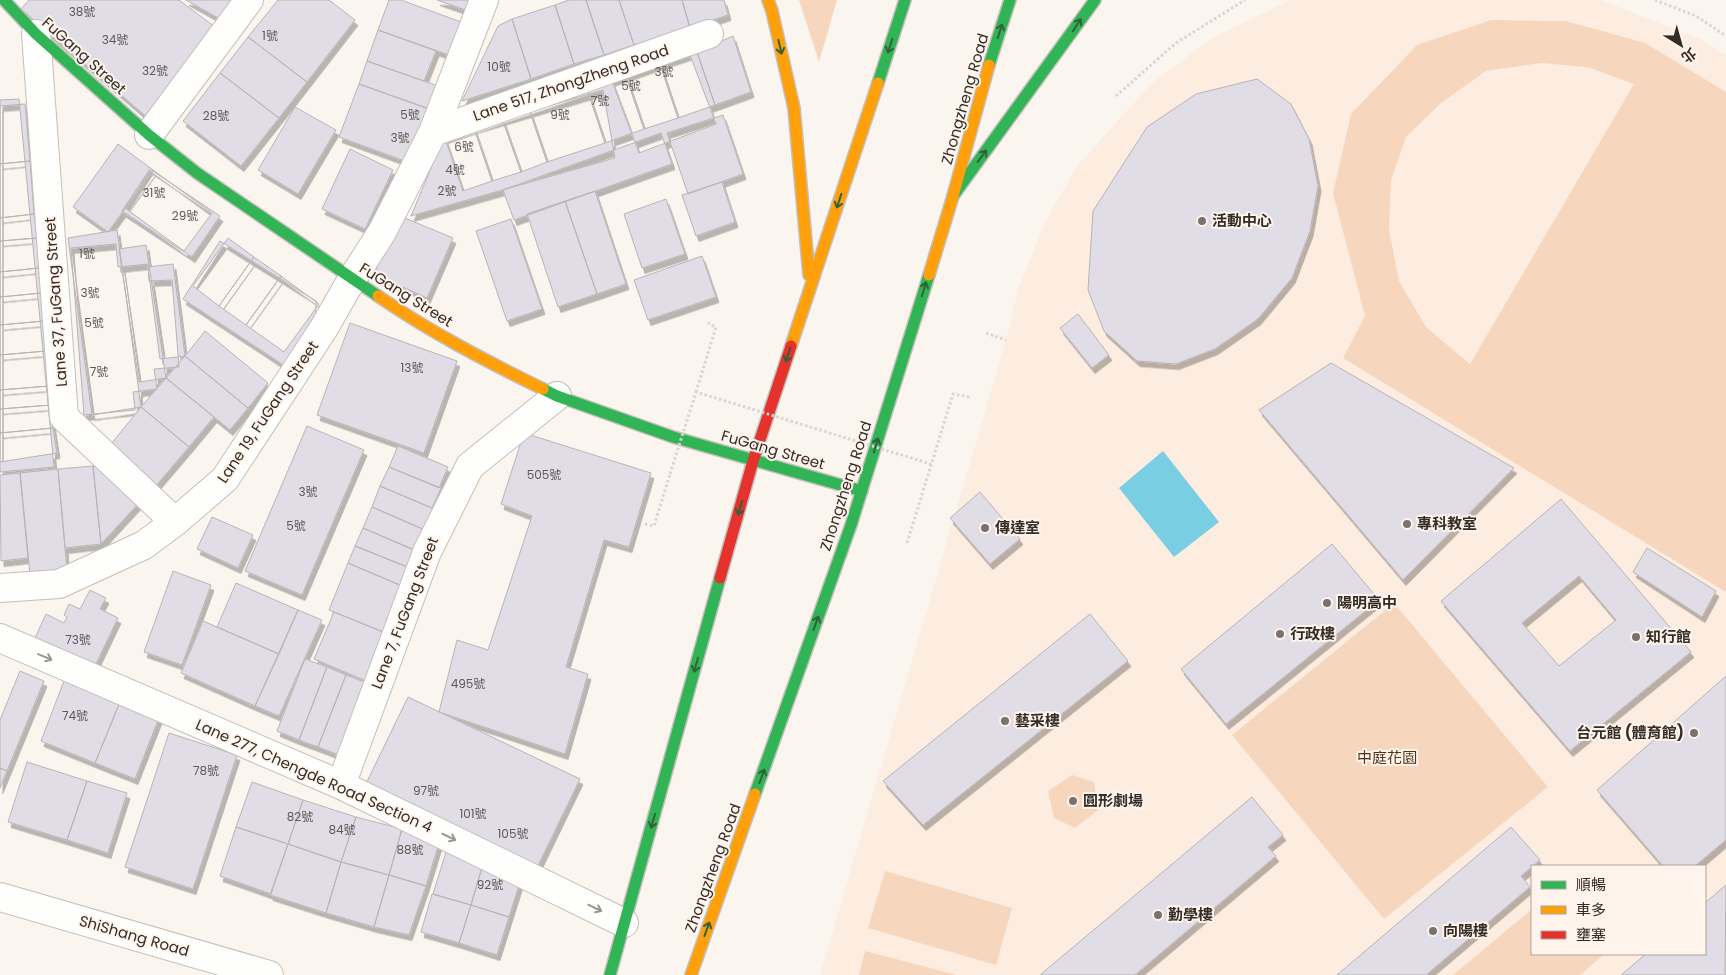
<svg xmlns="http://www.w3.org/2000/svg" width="1726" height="975" viewBox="0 0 1726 975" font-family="Poppins,'Noto Sans TC',sans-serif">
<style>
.built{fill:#fdede0;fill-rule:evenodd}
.green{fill:#f6d7be;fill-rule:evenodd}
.water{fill:#7acee3}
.building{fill:#e0dde7;stroke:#b7b4b5;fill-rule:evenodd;filter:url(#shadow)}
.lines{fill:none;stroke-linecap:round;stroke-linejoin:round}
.street-casing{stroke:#c5bfba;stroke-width:30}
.fast-casing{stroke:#c5bfba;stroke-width:14}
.slow-casing{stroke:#c5bfba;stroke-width:14}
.jam-casing{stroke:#c5bfba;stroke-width:14}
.path{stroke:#d8d5d3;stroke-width:3;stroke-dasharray:2.5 2.5;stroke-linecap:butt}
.street{stroke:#fefefd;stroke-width:28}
.fast{stroke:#30b455;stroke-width:11}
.slow{stroke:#ff9f0a;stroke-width:11}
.jam{stroke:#e5322d;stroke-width:11}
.path-bridge{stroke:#d8d5d3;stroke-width:3;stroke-dasharray:2.5 2.5;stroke-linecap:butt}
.oneway{stroke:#326239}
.oneway2{stroke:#989592}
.poi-dot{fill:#79726d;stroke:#fff4ec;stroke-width:2}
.labels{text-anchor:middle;stroke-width:4;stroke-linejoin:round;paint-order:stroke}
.number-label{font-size:12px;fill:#5e5857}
.street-label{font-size:15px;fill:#332c27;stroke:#fff4ec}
.poi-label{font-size:15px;font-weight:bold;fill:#332c27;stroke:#fff4ec;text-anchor:start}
.park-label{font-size:15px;fill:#51341a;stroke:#fff4ec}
</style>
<defs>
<filter id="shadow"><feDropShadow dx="3" dy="5.5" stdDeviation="0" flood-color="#0004"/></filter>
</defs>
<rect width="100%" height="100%" fill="#fbf5f0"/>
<!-- built -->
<path class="built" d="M1290,0H1601L1700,39L1726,55V975H820L1006,340L1018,290L1044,224L1077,166L1153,82L1211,39ZM1532,866H1705V954H1532Z"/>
<!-- green -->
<path class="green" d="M799,0H837L819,62Z
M1491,20L1566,21L1645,43L1726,92V592L1343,358L1365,316L1333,193L1351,114L1417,45ZM1541,63L1587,67L1634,84L1470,364L1426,327L1399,281L1389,229L1391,180L1406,137L1441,103L1486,71Z
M1394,603L1548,787L1384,919L1232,735Z
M1072,775L1094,782L1098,810L1075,828L1054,818L1048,791Z
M885,871L1012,908L996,965L868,928Z
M1532,909V954H1605L1580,975H1453Z
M865,951L957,975H859Z"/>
<!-- water -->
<path class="water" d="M1163,451L1219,522L1174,557L1119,488Z"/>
<!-- building -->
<path class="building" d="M29,0H179L219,30L149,119L21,9Z
M186,0H244L229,24Z
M278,0H329L355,20L307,82L248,37Z
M389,0H401L461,22L449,55L378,30Z
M437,0H472L468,11Z
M569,0H586L604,55L574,64L555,5Z
M586,0H619L634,45L604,55Z
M619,0H682L690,28L634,45Z
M682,0H724L728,15L690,28Z
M555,5L574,64L531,79L512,19Z
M512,19L531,79L462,101L498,26Z
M378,30L436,51L424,81L367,61Z
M733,36L751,92L715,105L697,52Z
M248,37L307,82L279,118L220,73Z
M687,47L716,124L639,153L610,76Z
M697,52L715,105L678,118L660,64Z
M367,61L438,86L429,109L359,84Z
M660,64L678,118L644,129L626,76Z
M220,73L279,118L241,166L183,121Z
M626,76L644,129L605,143L587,89Z
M1257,79L1291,104L1309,139L1318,186L1310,231L1292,278L1258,319L1215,349L1176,364L1137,361L1104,331L1088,290L1093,211L1147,127L1196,94Z
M359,84L429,109L410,163L339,137Z
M587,89L605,143L547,162L529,109Z
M603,90L615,158L411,216L444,137Z
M19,99L54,467L0,472V100Z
M25,104L30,161L0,164V106Z
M295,107L336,130L298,194L258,170Z
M529,109L547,162L521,172L502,118Z
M723,115L743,174L688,194L667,133Z
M502,118L521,172L492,181L474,128Z
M474,128L492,181L463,191L445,138Z
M661,133L672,164L514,220L503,190Z
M118,144L153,170L108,232L73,207Z
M350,149L393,170L365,229L322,209Z
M30,161L34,214L0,218V164Z
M150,169L220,216L192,257L122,211Z
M153,170L212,213L184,251L125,208Z
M722,182L735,222L696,236L682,195Z
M595,191L626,284L597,294L565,201Z
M666,199L685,254L642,268L624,214Z
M565,201L597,294L558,307L527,214Z
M34,214L37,238L0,241V218Z
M400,216L453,238L427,298L374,274Z
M511,219L542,309L507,321L476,231Z
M117,230L141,407L92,415L68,238Z
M37,238L39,268L0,272V241Z
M228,238L254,257L219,306L193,286Z
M220,241L316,301L315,327L288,368L183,299Z
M116,244L118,267L148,264L149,281L172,280L179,367L154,369L157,389L133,392L135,410L84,415L71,248Z
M146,245L166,378L139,382L119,249Z
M702,256L716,297L648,320L634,280Z
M254,257L281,276L246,325L219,306Z
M173,264L185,356L160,359L148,267Z
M39,268L42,293L0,297V272Z
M281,276L319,304L284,352L246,325Z
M42,293L44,321L0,325V297Z
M1078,314L1109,355L1092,368L1060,328Z
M44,321L46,351L0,355V325Z
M350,323L457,361L424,453L317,415Z
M205,331L268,383L248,408L185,356Z
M46,351L49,386L0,390V355Z
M185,356L248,408L230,430L166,378Z
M1331,363L1514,468L1403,580L1259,410Z
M166,378L214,417L189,447L141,407Z
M49,386L51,405L0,409V390Z
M51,405L53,428L0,433V409Z
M141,407L189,447L154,488L107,449Z
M307,426L364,450L302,595L245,571Z
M53,428L57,453L0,462V433Z
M524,433L651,473L629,547L604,540L566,667L588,674L565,754L439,712L457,640L488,650L532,516L501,504Z
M398,446L448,467L439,488L389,467Z
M109,465L139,503L101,544L93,466Z
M93,466L101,544L65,548L58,469Z
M389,467L441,488L432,508L380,486Z
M58,469L67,570L30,574L20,473Z
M20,473L28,558L1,561L0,475Z
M380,486L434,509L425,530L372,507Z
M980,492L1020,539L990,564L950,518Z
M1561,499L1691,652L1570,751L1441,601ZM1579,576L1616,620L1559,666L1522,623Z
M372,507L425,530L416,551L363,528Z
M212,517L253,535L238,568L197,549Z
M363,528L417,551L410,568L355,546Z
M1332,544L1379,600L1226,724L1181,669Z
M355,546L410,568L402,586L348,563Z
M1647,548L1716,591L1702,617L1633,572Z
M348,563L402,586L388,634L329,610Z
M173,571L211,585L182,665L144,652Z
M236,583L298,610L279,654L217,627Z
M90,590L106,598L100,609L118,618L95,666L35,638L46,614L64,623L67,617L64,615L69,604L80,609Z
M298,610L322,620L279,716L255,706Z
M334,612L388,634L371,683L314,659Z
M1090,614L1128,661L923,825L883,781Z
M203,621L279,654L255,706L181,673Z
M305,659L327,667L299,740L277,731Z
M327,667L346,675L318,747L299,740Z
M20,671L44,681L7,771L0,768V720Z
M346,675L375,686L347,758L318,747Z
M1726,676V840L1695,866H1663L1597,790Z
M64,681L120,702L95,763L41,741Z
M408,697L580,779L535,872L363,790Z
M120,702L159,718L135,779L95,763Z
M169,733L237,755L193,889L125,867Z
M27,762L87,781L67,840L8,822Z
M0,768L7,771L0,788Z
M87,781L127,793L108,853L67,840Z
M252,782L303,800L288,844L236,827Z
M1252,797L1283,835L1268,847L1276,856L1135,975H1040Z
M303,800L356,817L341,862L288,844Z
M356,817L402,829L389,875L341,862Z
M236,827L288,844L271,894L220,876Z
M1511,827L1540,860L1521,876L1530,887L1426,975H1337Z
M402,829L440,840L426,886L389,875Z
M288,844L341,862L326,913L270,895Z
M446,852L483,864L471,905L433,894Z
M341,862L389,875L374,927L326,913Z
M483,864L522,876L509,917L471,905Z
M389,875L426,886L409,935L374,927Z
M1726,885L1725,975H1621L1646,954H1705V903Z
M432,894L471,905L459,943L421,932Z
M471,905L509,917L497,955L459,943Z"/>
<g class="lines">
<!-- street casing -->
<g class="street-casing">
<path id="street" d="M36,34L64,417L175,522
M433,132L709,34
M149,135L249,0
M0,588L59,584L144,545L175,522L225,479L324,328L352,279L382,232L433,132L484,0
M0,638L341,785L624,923
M341,785L427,552L470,466L557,396
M0,897L269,975"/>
</g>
<!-- fast casing -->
<g class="fast-casing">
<path id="fast" d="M4,0L36,34L149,135L197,173L378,296
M989,65L1010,0
M878,83L905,0
M953,196L1095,0
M543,389L557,396L673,437L862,491
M755,794L851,525L929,275
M610,975L720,578"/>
</g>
<!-- slow casing -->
<g class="slow-casing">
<path id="slow" d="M768,0L772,11L794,108L809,275
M929,275L953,196L989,65
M378,296C430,332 486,361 543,389
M791,346L878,83
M691,975L755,794"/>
</g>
<!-- jam casing -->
<g class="jam-casing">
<path id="jam" d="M720,578L753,461L791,346"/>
</g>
<!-- path -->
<path class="path" d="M1655,0L1696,16L1726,36
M1116,96L1176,43L1245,0
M986,333L1006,340
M696,392L716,327L708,323
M645,524L654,526L670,474
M907,543L953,394L970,397"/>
<!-- street -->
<use href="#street" class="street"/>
<!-- fast -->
<use href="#fast" class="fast"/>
<!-- slow -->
<use href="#slow" class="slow"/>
<!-- jam -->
<use href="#jam" class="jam"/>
<!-- path-bridge -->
<path class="path-bridge" d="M670,474L696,392L931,464"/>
</g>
<!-- one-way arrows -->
<defs><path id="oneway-shaft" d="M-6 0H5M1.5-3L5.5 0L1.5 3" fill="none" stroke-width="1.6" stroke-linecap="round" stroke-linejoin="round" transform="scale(1.25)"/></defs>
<g class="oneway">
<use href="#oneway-shaft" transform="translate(1077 25) rotate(-56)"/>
<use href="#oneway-shaft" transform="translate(1000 31) rotate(-72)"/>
<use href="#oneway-shaft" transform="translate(890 46) rotate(108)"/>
<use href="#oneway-shaft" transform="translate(780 47) rotate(77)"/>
<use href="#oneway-shaft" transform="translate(982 156) rotate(-54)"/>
<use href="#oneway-shaft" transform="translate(839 201) rotate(108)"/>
<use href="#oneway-shaft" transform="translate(924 289) rotate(-73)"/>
<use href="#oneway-shaft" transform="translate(788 355) rotate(108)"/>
<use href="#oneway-shaft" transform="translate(876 445) rotate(-73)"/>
<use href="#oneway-shaft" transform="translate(740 508) rotate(106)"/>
<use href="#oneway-shaft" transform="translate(816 623) rotate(-70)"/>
<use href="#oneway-shaft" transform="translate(696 665) rotate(106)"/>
<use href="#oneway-shaft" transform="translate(762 776) rotate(-70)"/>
<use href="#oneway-shaft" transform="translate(653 821) rotate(106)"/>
<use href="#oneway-shaft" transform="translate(707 929) rotate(-70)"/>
</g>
<g class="oneway2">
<use href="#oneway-shaft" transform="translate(45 657) rotate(23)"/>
<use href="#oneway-shaft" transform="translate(449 837) rotate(26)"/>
<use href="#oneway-shaft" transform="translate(595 908) rotate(26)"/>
</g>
<!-- markers -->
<g class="poi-dot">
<circle cx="1202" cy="221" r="5"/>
<circle cx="1407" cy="524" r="5"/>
<circle cx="985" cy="528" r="5"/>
<circle cx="1327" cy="603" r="5"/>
<circle cx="1280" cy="634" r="5"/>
<circle cx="1636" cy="637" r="5"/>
<circle cx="1005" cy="721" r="5"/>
<circle cx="1694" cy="733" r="5"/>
<circle cx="1073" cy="801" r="5"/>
<circle cx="1158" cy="915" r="5"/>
<circle cx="1433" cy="931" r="5"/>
</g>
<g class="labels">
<!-- number labels -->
<g class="number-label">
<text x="82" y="16">38號</text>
<text x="270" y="40">1號</text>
<text x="115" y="44">34號</text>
<text x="499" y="71">10號</text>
<text x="155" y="75">32號</text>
<text x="664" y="76">3號</text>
<text x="631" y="90">5號</text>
<text x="600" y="105">7號</text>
<text x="410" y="119">5號</text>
<text x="560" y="119">9號</text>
<text x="216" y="120">28號</text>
<text x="400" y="142">3號</text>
<text x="464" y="151">6號</text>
<text x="455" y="174">4號</text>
<text x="447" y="195">2號</text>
<text x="154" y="197">31號</text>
<text x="185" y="220">29號</text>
<text x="87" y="258">1號</text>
<text x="90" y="297">3號</text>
<text x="94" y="327">5號</text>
<text x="412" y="372">13號</text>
<text x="99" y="376">7號</text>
<text x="544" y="479">505號</text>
<text x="308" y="496">3號</text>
<text x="296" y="530">5號</text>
<text x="78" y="644">73號</text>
<text x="468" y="688">495號</text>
<text x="75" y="720">74號</text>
<text x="206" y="775">78號</text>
<text x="426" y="795">97號</text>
<text x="473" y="818">101號</text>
<text x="300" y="821">82號</text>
<text x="342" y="834">84號</text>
<text x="513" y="838">105號</text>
<text x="410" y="854">88號</text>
<text x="490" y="889">92號</text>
</g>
<!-- street labels -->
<g class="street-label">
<text transform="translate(84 56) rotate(42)" y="5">FuGang Street</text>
<text transform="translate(571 83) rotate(-19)" y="5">Lane 517, ZhongZheng Road</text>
<text transform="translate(965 99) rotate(-74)" y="5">Zhongzheng Road</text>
<text transform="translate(406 295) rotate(32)" y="5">FuGang Street</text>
<text transform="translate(56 302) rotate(-94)" y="5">Lane 37, FuGang Street</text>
<text transform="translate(268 412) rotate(-56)" y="5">Lane 19, FuGang Street</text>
<text transform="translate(773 450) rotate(16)" y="5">FuGang Street</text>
<text transform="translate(846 486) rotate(-72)" y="5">Zhongzheng Road</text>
<text transform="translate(405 613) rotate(-69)" y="5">Lane 7, FuGang Street</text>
<text transform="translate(314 776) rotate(24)" y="5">Lane 277, Chengde Road Section 4</text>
<text transform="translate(713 868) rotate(-70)" y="5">Zhongzheng Road</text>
<text transform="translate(134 936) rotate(16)" y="5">ShiShang Road</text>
</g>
<!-- poi labels -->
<g class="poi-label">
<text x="1212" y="226">活動中心</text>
<text x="1417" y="529">專科教室</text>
<text x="995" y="533">傳達室</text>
<text x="1337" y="608">陽明高中</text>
<text x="1290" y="639">行政樓</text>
<text x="1646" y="642">知行館</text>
<text x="1015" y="726">藝采樓</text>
<text x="1684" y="738" text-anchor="end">台元館 (體育館)</text>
<text x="1083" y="806">圓形劇場</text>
<text x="1168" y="920">勤學樓</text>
<text x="1443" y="936">向陽樓</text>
</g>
<!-- park labels -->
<g class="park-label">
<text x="1387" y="763">中庭花園</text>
</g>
</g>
<!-- legend -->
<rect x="1531" y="865" width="175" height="90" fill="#fff4ec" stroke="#ada49d"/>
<rect x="1541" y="881" width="25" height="8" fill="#30b455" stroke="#ada49d"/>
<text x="1576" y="890" font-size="15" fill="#332c27">順暢</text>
<rect x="1541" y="906" width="25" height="8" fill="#ff9f0a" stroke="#ada49d"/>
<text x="1576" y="915" font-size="15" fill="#332c27">車多</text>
<rect x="1541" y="931" width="25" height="8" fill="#e5322d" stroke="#ada49d"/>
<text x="1576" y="940" font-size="15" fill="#332c27">壅塞</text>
<!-- north arrow -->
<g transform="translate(1681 45) rotate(143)" stroke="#fff4ec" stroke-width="4" paint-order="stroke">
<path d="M0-4L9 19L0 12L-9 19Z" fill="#332c27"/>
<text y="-8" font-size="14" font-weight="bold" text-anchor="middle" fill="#332c27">北</text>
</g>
</svg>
